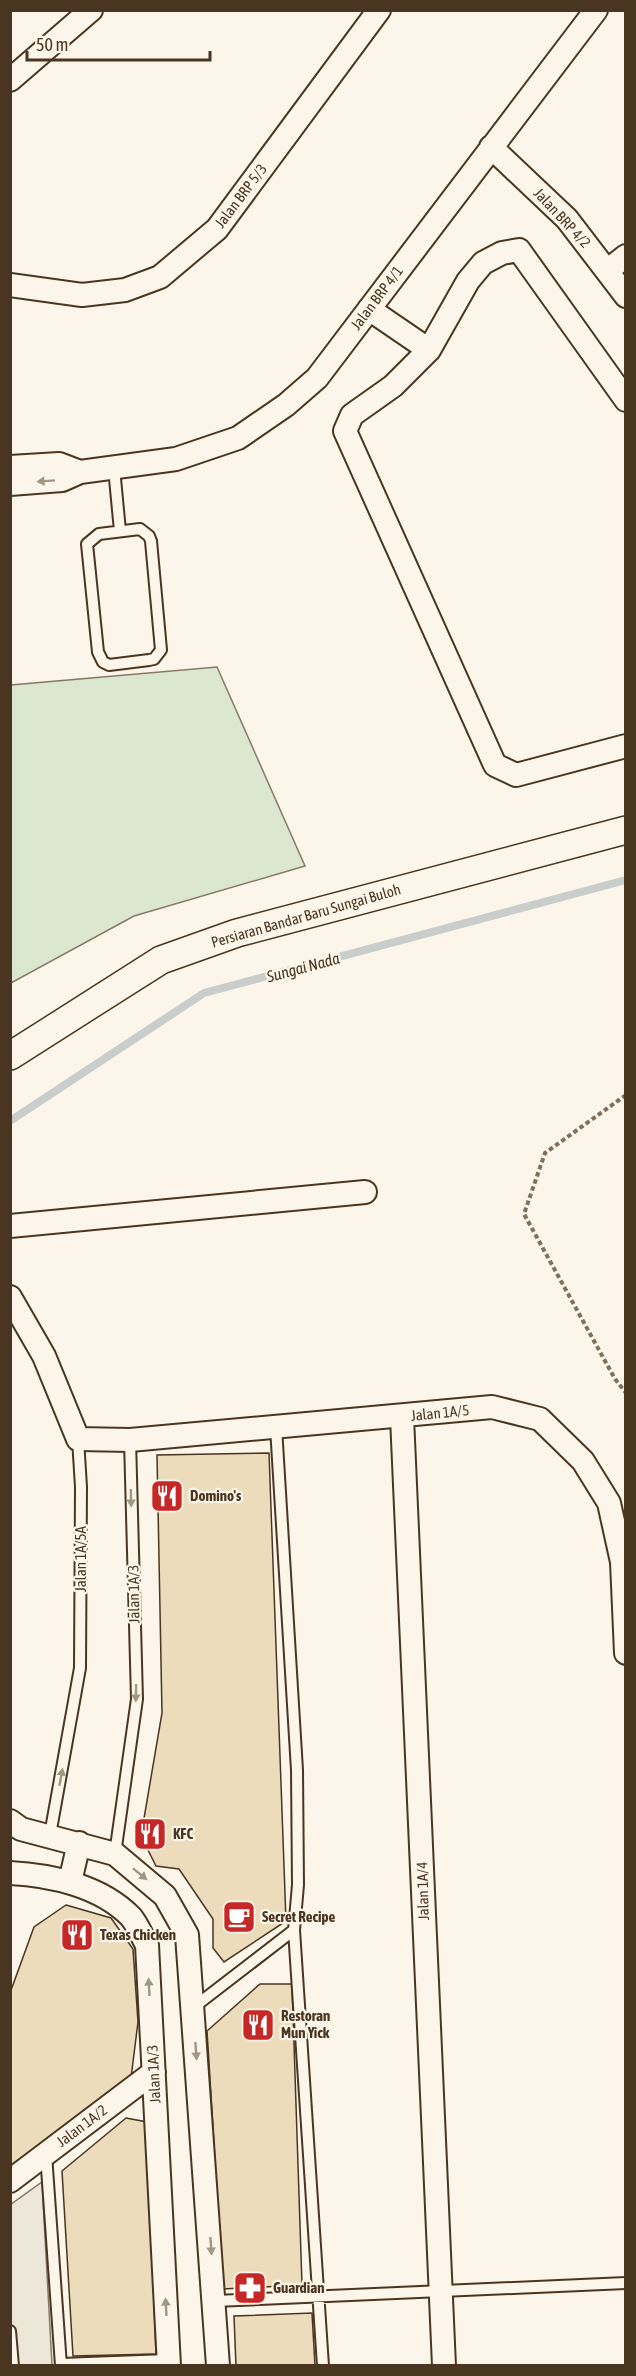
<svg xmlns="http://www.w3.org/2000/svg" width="636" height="2376" viewBox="0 0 636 2376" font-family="'Asap Condensed',sans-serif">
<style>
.green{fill:#dce7d0;stroke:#887966;stroke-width:1.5}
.parking{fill:#ede7d9;stroke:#887966;stroke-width:1.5}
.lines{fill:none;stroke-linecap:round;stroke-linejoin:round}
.stream{stroke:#c9cecd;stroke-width:8}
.building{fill:#ecdcbc;stroke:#4a3520;stroke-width:1.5}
.service-casing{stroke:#4a3520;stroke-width:14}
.minor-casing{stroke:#4a3520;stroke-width:26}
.tertiary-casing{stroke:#4a3520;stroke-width:30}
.path{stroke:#7f6f5c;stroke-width:4;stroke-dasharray:4.5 3;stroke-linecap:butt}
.service{stroke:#fbf6e9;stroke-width:10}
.minor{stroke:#fbf6e9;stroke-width:22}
.tertiary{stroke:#fbf6e9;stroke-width:27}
.oneway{fill:#a29684}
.labels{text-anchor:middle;stroke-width:4.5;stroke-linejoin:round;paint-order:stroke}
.street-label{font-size:15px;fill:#4a3520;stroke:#fbf6e9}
.poi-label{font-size:15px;font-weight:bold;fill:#4a3520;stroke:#fbf6e9;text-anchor:start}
.water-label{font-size:16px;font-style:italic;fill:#4a3520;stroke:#fbf6e9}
</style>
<rect width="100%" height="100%" fill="#fbf6e9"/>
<!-- green -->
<path class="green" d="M217,667L305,866L134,916L11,983V685Z"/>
<!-- parking -->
<path class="parking" d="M42,2182L52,2365H11L10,2205Z"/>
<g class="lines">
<!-- stream -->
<path class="stream" d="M10,1121L204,993L626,880"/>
</g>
<!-- building -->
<path class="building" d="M269,1453L286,1921L224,1962L213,1948V1919L179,1869L156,1866L141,1836L162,1713L157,1455Z
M66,1905L111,1918L133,1949L138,2022L131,2078L10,2167V1993L34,1927Z
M260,1984H292L302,2285L223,2289L207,2031Z
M126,2118L147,2122L156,2354L73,2356L62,2171Z
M312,2313L315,2366H236L234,2316Z"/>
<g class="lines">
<!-- service casing -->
<g class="service-casing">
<path id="service" d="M114,468L120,531
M140,529L149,536L151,541L161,650L154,659L149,660L109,665L103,662L98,652L87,544L99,534Z
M50,1835L80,1668L81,1487L78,1439
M115,1854L137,1699L130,1440
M294,1930L323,2366
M194,2007L294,1930L298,1885L297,1770L276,1427
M46,2154L61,2366
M215,2301L626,2283
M10,2331L13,2366
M61,2364L168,2360"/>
</g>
<!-- minor casing -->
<g class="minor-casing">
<path id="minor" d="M10,80L91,10
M491,147L567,219L626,296
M608,270L626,256
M10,285L82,295L125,290L160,277L217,229L379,10
M369,309L429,350
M626,400L519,250L502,253L483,263L468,281L429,350L393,386L352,415L345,431L495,765L516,775L626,746
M10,467L59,464L80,472
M10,484L62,480L80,472L176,459L238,438L286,405L317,378L596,10
M10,1226L365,1192
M10,1297L44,1356L78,1439L130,1440L492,1407L540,1419L583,1461L609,1503L622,1562L626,1653
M402,1417L444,2366
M10,1821L21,1829L115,1854L165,1896L187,1935L218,2366
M10,1873C51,1875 101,1886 131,1917C137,1924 142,1936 147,1945L169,2366
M70,1882L79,1843
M10,2181L154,2072"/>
</g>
<!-- tertiary casing -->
<g class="tertiary-casing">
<path id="tertiary" d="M10,1056L161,960L237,933L626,830"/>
</g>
<!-- path -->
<path class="path" d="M626,1095L545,1153L524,1214L615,1379L626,1393"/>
<!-- service -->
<use href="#service" class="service"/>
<!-- minor -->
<use href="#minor" class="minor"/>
<!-- tertiary -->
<use href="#tertiary" class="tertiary"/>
</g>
<!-- one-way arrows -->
<defs><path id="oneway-solid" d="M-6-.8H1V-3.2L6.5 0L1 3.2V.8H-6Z" transform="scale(1.5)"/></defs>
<g class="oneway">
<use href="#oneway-solid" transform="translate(46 481) rotate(176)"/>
<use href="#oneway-solid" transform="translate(131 1498) rotate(89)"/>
<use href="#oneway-solid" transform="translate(136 1693) rotate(91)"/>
<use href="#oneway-solid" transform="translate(61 1777) rotate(-80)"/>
<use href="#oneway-solid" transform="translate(140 1874) rotate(39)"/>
<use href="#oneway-solid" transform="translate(149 1987) rotate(-93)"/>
<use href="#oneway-solid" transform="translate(196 2051) rotate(86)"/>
<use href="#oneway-solid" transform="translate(211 2246) rotate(86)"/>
<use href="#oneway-solid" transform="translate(166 2307) rotate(-93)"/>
</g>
<!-- icons -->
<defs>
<g id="restaurant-square" transform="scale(1.725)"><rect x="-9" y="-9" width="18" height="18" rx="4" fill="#c62828" stroke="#fbf6e9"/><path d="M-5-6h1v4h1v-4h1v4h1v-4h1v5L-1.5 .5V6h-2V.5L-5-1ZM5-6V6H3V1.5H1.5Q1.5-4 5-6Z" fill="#fff"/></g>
<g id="cafe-square" transform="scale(1.725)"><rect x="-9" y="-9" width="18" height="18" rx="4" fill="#c62828" stroke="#fbf6e9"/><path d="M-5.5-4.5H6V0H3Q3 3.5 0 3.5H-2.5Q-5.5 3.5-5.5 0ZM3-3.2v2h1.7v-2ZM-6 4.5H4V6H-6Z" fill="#fff"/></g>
<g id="pharmacy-square" transform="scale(1.725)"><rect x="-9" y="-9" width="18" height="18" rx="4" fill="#c62828" stroke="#fbf6e9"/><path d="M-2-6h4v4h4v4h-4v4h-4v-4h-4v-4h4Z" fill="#fff"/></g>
</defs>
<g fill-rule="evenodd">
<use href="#restaurant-square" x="167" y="1496"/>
<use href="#restaurant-square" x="150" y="1834"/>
<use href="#cafe-square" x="239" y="1917"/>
<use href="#restaurant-square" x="77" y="1935"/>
<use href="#restaurant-square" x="258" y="2025"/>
<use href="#pharmacy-square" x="250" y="2288"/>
</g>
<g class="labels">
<!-- street labels -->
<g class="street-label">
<text transform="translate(241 196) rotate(-53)" y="5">Jalan BRP 5/3</text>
<text transform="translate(562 218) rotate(47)" y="5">Jalan BRP 4/2</text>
<text transform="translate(377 298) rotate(-53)" y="5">Jalan BRP 4/1</text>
<text transform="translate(306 916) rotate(-16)" y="5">Persiaran Bandar Baru Sungai Buloh</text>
<text transform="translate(440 1413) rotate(-6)" y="5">Jalan 1A/5</text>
<text transform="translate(81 1559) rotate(-90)" y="5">Jalan 1A/5A</text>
<text transform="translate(134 1594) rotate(-91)" y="5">Jalan 1A/3</text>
<text transform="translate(423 1891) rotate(-92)" y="5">Jalan 1A/4</text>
<text transform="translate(154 2074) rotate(-93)" y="5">Jalan 1A/3</text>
<text transform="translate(82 2126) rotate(-37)" y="5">Jalan 1A/2</text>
</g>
<!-- poi labels -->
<g class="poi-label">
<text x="190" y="1501">Domino's</text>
<text x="173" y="1839">KFC</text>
<text x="262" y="1922">Secret Recipe</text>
<text x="100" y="1940">Texas Chicken</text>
<text x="281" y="2021">Restoran<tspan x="281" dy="17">Mun Yick</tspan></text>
<text x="273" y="2293">Guardian</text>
</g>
<!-- water labels -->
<g class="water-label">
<text transform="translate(303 967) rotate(-15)" y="6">Sungai Nada</text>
</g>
</g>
<!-- border -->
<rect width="636" height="2376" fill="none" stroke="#4a3520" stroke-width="24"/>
<!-- scale -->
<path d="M27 51v9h183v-9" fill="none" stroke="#4a3520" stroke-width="3"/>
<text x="36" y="51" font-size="18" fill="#4a3520" stroke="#fbf6e9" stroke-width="4.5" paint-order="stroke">50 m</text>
</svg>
